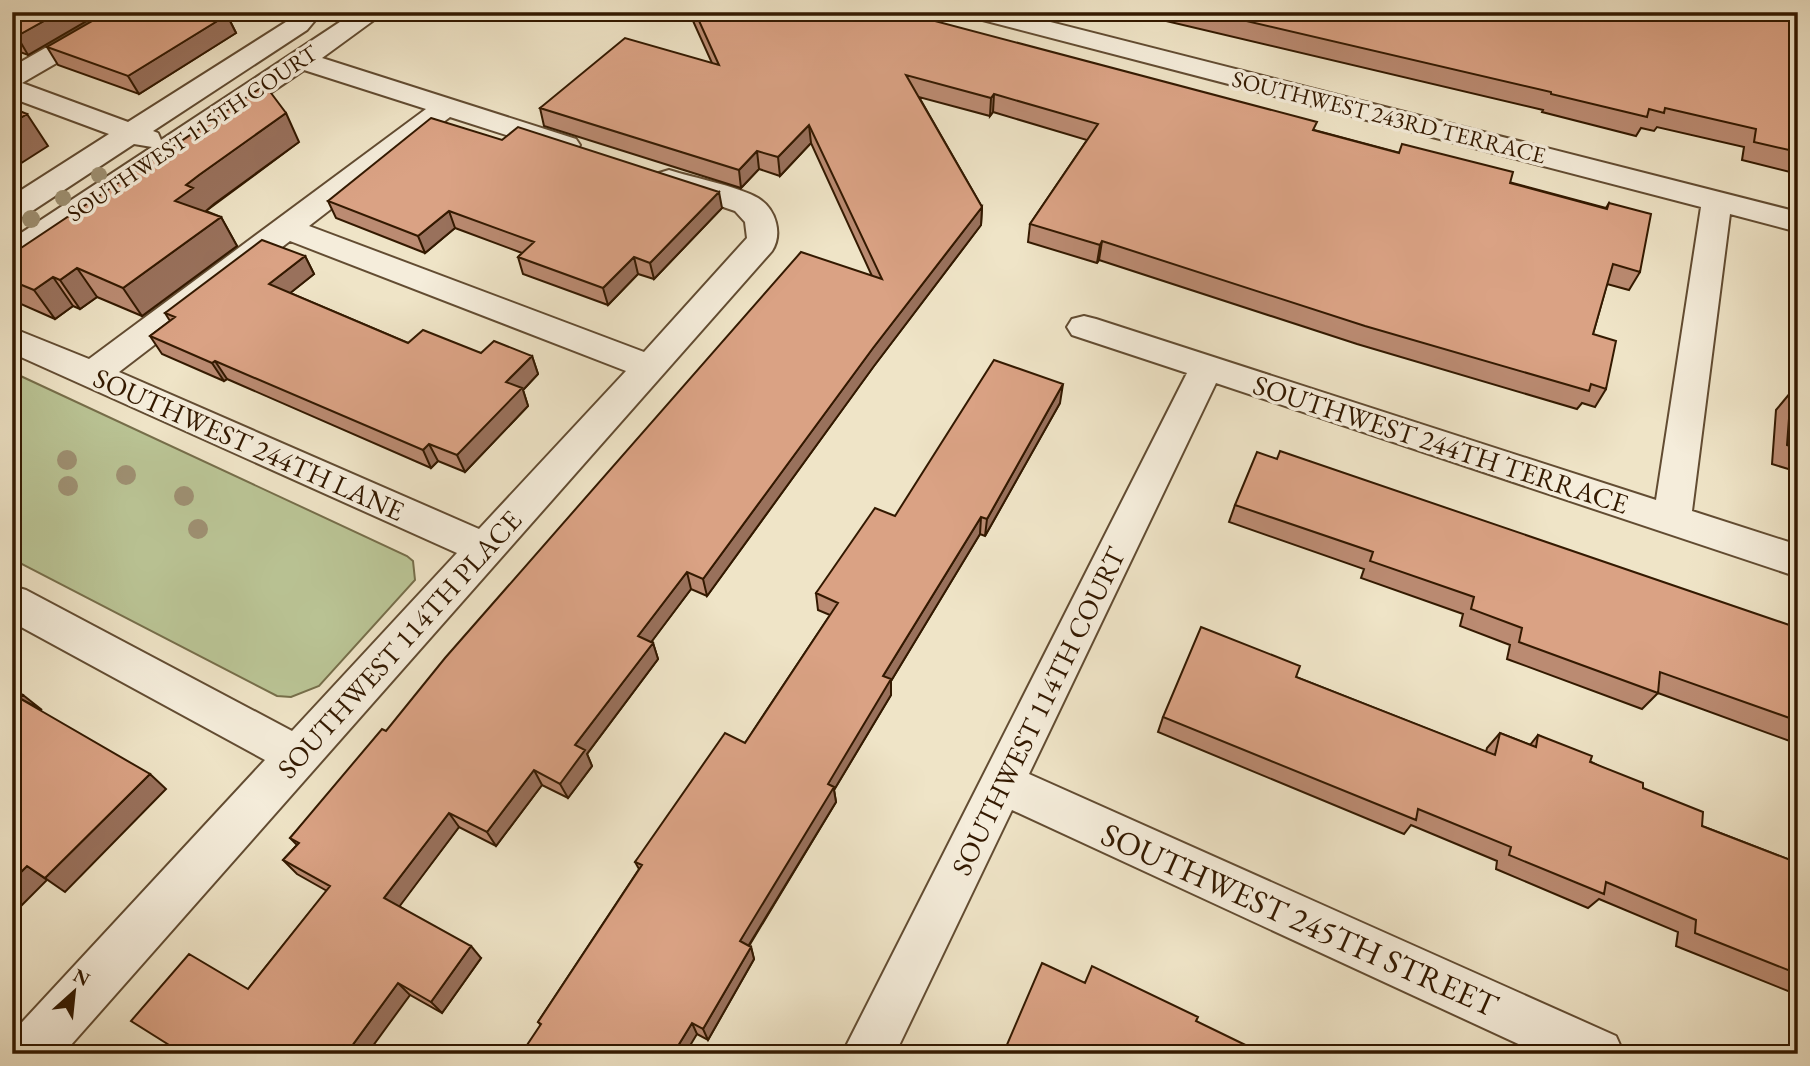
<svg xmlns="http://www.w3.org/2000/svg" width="1810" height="1066" viewBox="0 0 1810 1066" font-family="'EB Garamond',serif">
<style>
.green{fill:#bac495;stroke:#766e4a;stroke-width:2}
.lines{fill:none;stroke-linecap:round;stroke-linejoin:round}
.minor-casing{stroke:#624c32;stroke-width:4}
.minor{fill:#f5eddb;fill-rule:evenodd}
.tree{fill:#9e9072}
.wall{fill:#bb8b72;stroke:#331900;stroke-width:2}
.shaded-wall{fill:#99715c;stroke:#331900;stroke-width:2}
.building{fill:#daa284;stroke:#331900;stroke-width:2}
.labels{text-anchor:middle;stroke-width:7;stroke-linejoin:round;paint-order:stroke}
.far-street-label{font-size:23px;fill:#331900;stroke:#f5eddb}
.street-label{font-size:28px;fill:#331900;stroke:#f5eddb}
.near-street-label{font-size:33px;fill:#331900;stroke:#f5eddb}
</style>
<rect width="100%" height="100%" fill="#efe4c7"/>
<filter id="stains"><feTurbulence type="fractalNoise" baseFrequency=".00286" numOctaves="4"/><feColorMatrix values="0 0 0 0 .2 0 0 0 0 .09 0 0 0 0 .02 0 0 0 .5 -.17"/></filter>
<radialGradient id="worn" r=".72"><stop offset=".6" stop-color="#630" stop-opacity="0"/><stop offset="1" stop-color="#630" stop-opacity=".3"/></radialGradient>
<!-- green -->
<path class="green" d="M12,372L407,556L413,561L415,580L319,686L291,697L277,696L12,559Z"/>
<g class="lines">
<!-- minor casing -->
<g class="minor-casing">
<path id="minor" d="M108,12H140L136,17L22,83L128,122L289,20L295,12H322L307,30L153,131L158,133L161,140L355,12H385L322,58L576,139L580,145L576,151L566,154L450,117L309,226L644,352L747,238L745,222L735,211L659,185L654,179L659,173L669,170L679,173C701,179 741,188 758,198C776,209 783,234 772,251L63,1054H12V1033L265,760L12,622V586L26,590L292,731L457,553L12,353V328L89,359L426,109L304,70L23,261L12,264V239L152,147L134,144L23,217L12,219V196L109,134L12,98V67ZM290,241L626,371L479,529L119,372Z
M967,12H1011L1798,212V232L1730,214L1692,511L1798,545V577L1216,383L1029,774L1616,1036L1624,1054H1540L1012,810L895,1054H842L1187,373L1072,335L1067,327L1072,319L1084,316L1096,319L1656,500L1701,207L971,17Z"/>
</g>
<!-- minor -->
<use href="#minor" class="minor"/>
</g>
<!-- trees -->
<g class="tree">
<circle cx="99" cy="175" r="8"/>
<circle cx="63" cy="198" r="8"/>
<circle cx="31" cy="219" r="9"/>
<circle cx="67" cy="460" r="10"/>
<circle cx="126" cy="475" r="10"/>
<circle cx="68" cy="486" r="10"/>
<circle cx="184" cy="496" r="10"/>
<circle cx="198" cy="529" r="10"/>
</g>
<!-- wall -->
<path class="wall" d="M12,12H102L28,55L12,49Z
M689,12H901L1314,130L1606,208L1609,203L1640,272L1629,290L1607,284L1593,334L1606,389L1595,407L1582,403L1577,409L1357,344L1099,260L1097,263L1028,242L1030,224L1087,140L993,112L990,116L919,97L982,207L981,225L874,366L707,596L691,589L651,642L653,643L658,659L587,754L592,766L568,798L542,785L496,846L459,827L399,906L481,958L442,1013L410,995L248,989L327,891L297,874L283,860L297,845L290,838L386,731L872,276L811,143L780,176L759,169L741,188L544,126L540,108L712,63Z
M1128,12H1798V174L1742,160L1744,147L1657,127L1654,131L1641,128L1636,136L1542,112L1543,110Z
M227,15L236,33L139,94L58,65L47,47Z
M299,142L206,211L221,217L237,246L142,316L97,297L80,309L73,306L55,319L14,301L12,299V254Z
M328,201L722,208L654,279L638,274L608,305L523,274L518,257L522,253L455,228L425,253L336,218Z
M305,256L314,274L290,293L408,343L481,353L532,356L538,374L523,390L528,406L465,472L438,461L431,468L227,379L224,381L162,354L150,336L170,321L165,313Z
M1798,259V334L1789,331L1792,268Z
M1791,392L1798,394V472L1772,464L1776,410Z
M1060,403L985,536L980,534L891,681V695L834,790L836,802L749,946L751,947L754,959L708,1040L697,1034L541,1025L538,1022L639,869L635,862L745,743L830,615L818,610L816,593L895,516Z
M1235,505L1798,628V744L1658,693L1642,709L1507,659L1510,645L1460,626L1463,614L1361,578L1364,569L1229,522Z
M1296,677L1486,752L1487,748L1500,733L1530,745L1538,735L1643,788L1702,826L1798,863V995L1676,946L1678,932L1599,899L1588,908L1496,869L1497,861L1411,825L1404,834L1158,732L1163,717Z"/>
<!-- shaded-wall -->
<path class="shaded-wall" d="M60,12H102L28,55L17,36Z
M227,15L236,33L139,94L128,76Z
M994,94L993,112L990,116L991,98Z
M286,113L299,142L214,204L206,211L209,217L175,201L186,185L199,175Z
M27,114L48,146L12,169V123Z
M809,125L811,143L780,176L778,157Z
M757,151L759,169L741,188L739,170Z
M719,192L722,208L654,279L650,263Z
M982,207L981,225L874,366L707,596L703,579L873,348Z
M449,211L455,228L425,253L418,236Z
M221,217L237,246L142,316L123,288Z
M1102,241L1099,260L1097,263L1100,245Z
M305,256L314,274L279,302L269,284Z
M634,257L638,274L608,305L603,288Z
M77,268L97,297L80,309L60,280Z
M53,277L73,306L55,319L34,290Z
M532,356L538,374L523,390L528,406L465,472L457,455L506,382Z
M215,361L227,379L224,381L212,363Z
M1063,384L1060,403L985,536L987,519Z
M429,444L438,461L431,468L423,450Z
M981,517L980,534L891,681V695L834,790L836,802L744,953L740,941L828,784L883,676Z
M687,572L691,589L643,653L638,636Z
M653,643L658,659L587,754L592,766L568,798L560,784L575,745Z
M23,695L42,710L19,698Z
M534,770L542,785L496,846L487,832Z
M150,774L166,789L65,892L45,878Z
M449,813L459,827L396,911L384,898Z
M27,866L47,880L12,915V881Z
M471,946L481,958L442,1013L431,1002Z
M751,947L754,959L708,1040L703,1029Z
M398,983L410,995L367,1054H346Z
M692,1023L697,1034L685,1054H673Z"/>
<!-- building -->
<path class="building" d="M12,12H60L17,36L12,35Z
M108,12H220L227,15L128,76L47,47Z
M695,12H901L1317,122L1313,130L1399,153L1402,144L1513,172L1510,183L1607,209L1609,203L1651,214L1640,272L1613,264L1593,334L1616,341L1606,389L1591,384L1589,391L1365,326L1102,241L1100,245L1030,224L1098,124L994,94L991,98L906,75L982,207L873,348L703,579L687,572L638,636L653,643L575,745L585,750L560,784L534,770L487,832L449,813L384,898L471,946L431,1002L398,983L346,1054H174L177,1050L131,1021L189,954L248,989L330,886L283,860L299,843L290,838L382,729L386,731L445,658L801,252L882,279L809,125L778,157L757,151L739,170L540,108L625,38L719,65Z
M1208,12H1798V152L1754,142L1756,129L1665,108L1664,113L1649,109L1647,117L1551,94V92Z
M265,85L286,113L199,175L186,185L193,188L175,201L221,217L123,288L77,268L60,280L53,277L34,290L12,281V254Z
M12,108L27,114L12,123Z
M431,118L502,140L518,127L719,192L650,263L634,257L603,288L518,257L534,242L449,211L418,236L328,201Z
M262,240L305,256L269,284L408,343L423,330L481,353L494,341L532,356L506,382L522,388L457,455L429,444L423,450L215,361L212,363L150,336L175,317L165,313Z
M994,360L1063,384L987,519L981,517L883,676L891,679L828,784L834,787L740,941L751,947L703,1029L692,1023L673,1054H521L541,1024L538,1022L642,865L635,862L725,733L745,743L838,603L816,593L875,508L895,516Z
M1791,392L1798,394V449L1787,445Z
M1280,451L1798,628V721L1660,672L1658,693L1519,642L1522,628L1471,609L1474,597L1370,561L1373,552L1235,505L1257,452L1277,459Z
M1201,627L1300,666L1296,677L1495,755L1500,733L1536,747L1538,735L1592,756L1590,762L1643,783V788L1703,812L1702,826L1798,863V974L1695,933L1696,920L1606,882L1604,894L1509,855L1511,847L1418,809L1416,820L1163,717Z
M12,688L23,695L19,698L150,774L45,878L27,866L12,881Z
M1042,963L1085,983L1092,966L1198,1017L1196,1021L1264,1054H1003Z"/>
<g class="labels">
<!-- far-street labels -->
<g class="far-street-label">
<text transform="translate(1389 117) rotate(14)" y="8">SOUTHWEST 243RD TERRACE</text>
<text transform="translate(192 133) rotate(-34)" y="8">SOUTHWEST 115TH COURT</text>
</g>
<!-- street labels -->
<g class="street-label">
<text transform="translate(249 444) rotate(24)" y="10">SOUTHWEST 244TH LANE</text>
<text transform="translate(1441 444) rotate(18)" y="10">SOUTHWEST 244TH TERRACE</text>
<text transform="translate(399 644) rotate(-48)" y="10">SOUTHWEST 114TH PLACE</text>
<text transform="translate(1038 711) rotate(-64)" y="10">SOUTHWEST 114TH COURT</text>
</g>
<!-- near-street labels -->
<g class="near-street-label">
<text transform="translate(1300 919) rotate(24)" y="12">SOUTHWEST 245TH STREET</text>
</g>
</g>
<!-- margin -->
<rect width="1810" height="1066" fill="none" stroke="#efe4c7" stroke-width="42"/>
<rect x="14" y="14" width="1782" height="1038" fill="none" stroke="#331900" stroke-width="3.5"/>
<rect x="21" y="21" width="1768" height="1024" fill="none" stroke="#331900" stroke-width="2"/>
<!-- north arrow -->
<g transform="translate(74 992) rotate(27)" stroke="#f5eddb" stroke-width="5" paint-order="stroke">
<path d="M0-5L12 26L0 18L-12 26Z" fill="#331900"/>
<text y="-10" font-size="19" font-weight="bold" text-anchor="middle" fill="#331900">N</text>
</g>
<rect width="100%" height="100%" filter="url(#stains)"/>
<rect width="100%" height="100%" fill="url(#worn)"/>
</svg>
